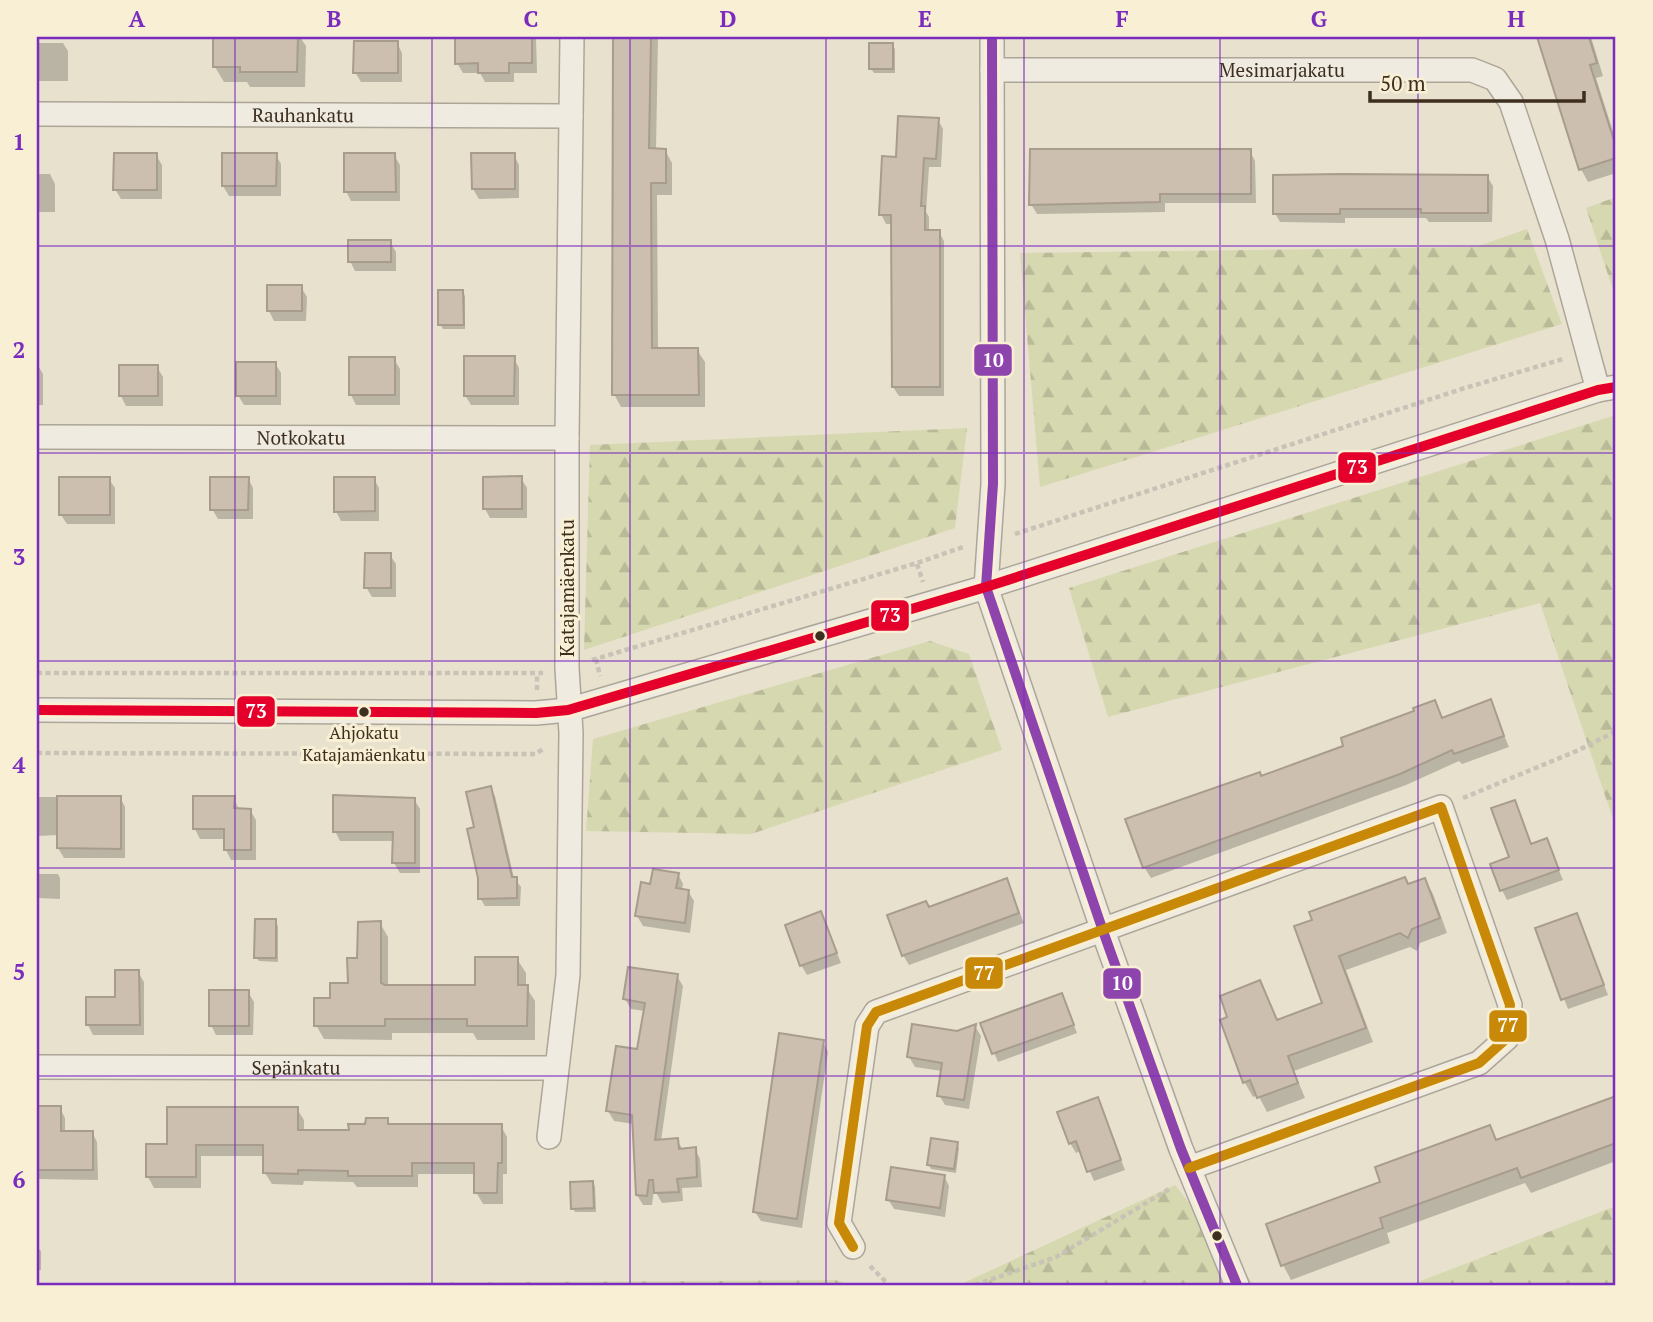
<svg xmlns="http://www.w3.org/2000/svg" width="1653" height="1322" viewBox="0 0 1653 1322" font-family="'PT Serif',serif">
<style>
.forest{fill:url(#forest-firs)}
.shadow{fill:#0003}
.building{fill:#ccbfaf;stroke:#a89c8d;stroke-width:2}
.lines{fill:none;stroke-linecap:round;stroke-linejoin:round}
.street-casing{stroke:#ada697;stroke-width:26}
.path{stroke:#c8c2b7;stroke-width:4.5;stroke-dasharray:5 3.5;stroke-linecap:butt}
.street{stroke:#efebe1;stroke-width:23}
.bus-1-casing{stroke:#f8efd5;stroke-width:16}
.bus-2-casing{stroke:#f8efd5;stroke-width:16}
.bus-3-casing{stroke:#f8efd5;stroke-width:16}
.bus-1{stroke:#8e44ad;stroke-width:10}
.bus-2{stroke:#e4002b;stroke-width:10}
.bus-3{stroke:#c88808;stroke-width:10}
.grid{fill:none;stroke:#7b2cbf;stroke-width:2;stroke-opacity:0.55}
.bus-dot{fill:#3d2e1e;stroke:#f8efd5;stroke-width:2.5}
.labels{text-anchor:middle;stroke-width:6;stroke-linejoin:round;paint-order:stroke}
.bus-label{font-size:17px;fill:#3d2e1e;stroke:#f8efd5}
.street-label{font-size:19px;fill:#3d2e1e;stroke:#f8efd5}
.line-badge{stroke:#f8efd5;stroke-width:2.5}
.badge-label{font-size:19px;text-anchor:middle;font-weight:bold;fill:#fff}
.neatline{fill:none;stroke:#7b2cbf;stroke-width:2.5}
.grid-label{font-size:23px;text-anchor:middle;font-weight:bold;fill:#7b2cbf}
</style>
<defs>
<pattern id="forest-firs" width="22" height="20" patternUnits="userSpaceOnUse" patternTransform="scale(1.75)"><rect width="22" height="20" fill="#d6d8b0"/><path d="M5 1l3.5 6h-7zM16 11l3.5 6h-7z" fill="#b9ba97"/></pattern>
</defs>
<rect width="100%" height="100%" fill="#e8e1ce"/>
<!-- forest -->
<path class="forest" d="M1616,197V299L1586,208Z
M1527,229L1562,324L1040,487L1020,253L1476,247Z
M1616,415V828L1540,603L1108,717L1069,588Z
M967,428L955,528L584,650L590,445Z
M930,641L969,654L1002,750L751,834L586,831L593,739Z
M1175,1185L1254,1285H959Z
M1616,1206V1285H1410Z
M836,1280L850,1285H47Z"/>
<!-- shadow -->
<path class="shadow" d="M215,37H300L306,46L305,87H250L247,82H224L215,67Z
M457,37H536L537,73H514V82H485L480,73H463L457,63Z
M614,37H658L656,150H665L672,163V195H657L658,350H697L705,362V407H621L614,394Z
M900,37H945V39H901Z
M1538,37H1591L1603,76L1596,78L1616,141V173L1588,182L1581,169Z
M37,43H63L68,51V81H37Z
M397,43L402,53V82H361L355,72Z
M892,45L895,49V73H874L871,69Z
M938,120L943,129L941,167H929L926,212L929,217V232H939L944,241V396H899L893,387V224H886L881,214L897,159Z
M1250,151L1255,161L1256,203H1165V212L1037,214L1031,204Z
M156,155L162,165V199H121L115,189Z
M276,155L281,164V196H229L223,186Z
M394,155L400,165V201H351L346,191Z
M514,155L519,165V198L479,199L473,189Z
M37,174H50L55,184V212H37Z
M1487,176L1493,186L1492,222H1429L1426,218H1345V223L1280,222L1275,213Z
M390,242L396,252V271H355L350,261Z
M301,287L307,297L306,321H274L269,311Z
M462,291L465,296V329H443L440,324Z
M514,358L519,368V405H471L465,395Z
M394,359L400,369V405H356L351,395Z
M275,363L281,373V405H244L238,395Z
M37,364L43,374V405H37Z
M157,367L163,377V406H126L121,396Z
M248,478L253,488V519H218L212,509Z
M521,478L527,488V518H490L485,509Z
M109,479L115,488V524H67L61,515Z
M374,479L379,488V521H341L336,511Z
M390,555L396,564V597H372L366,587Z
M1434,702L1443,719L1490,702L1509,747L1462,764L1459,761L1406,785L1151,878L1144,867L1261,778L1346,747Z
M490,788L495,796L514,878L521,887L520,906H485L480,898L477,829Z
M37,797H120L125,807V858H64L58,848V835L37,836Z
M234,798L239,810H250L256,820V860H231L226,850V839H200L195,829Z
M414,799L420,809V873H400L394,863V841H340L335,831Z
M1514,802L1532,845L1546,840L1563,880L1507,900L1502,890L1511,858Z
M37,874H58L60,878V899L37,898Z
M678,874L683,884L682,890L688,891L694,901L690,933L643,926L637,916L652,886Z
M1425,880L1433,894L1447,933L1420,943L1417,951L1410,947L1346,970L1373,1042L1294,1071L1305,1098L1267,1112L1258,1095L1253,1097L1245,1083L1222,1021L1229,1018L1259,983L1278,1021L1324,1004L1296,927Z
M1006,881L1024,923L909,965L903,955L929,909Z
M821,914L841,963L807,975L801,965Z
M1577,915L1608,995L1568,1009L1537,929Z
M275,921L278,926V962L259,961L256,957Z
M380,923L388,937V986L477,987L517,959L526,973V987L535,1001V1040H477L473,1033H392V1040L324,1039L316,1025L332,1000L349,985L359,959Z
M138,972L144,982V1035H93L88,1025L117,999Z
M677,976L683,986L661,1141L677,1140L683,1150L695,1149L700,1159L702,1187L682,1188L683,1201L662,1203L654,1189L652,1205H643L637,1195L634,1124L614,1121L608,1111L638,1051L645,1011L631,1009L625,999Z
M248,992L254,1002L253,1035H216L211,1025Z
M1062,995L1077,1033L998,1062L982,1024Z
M975,1026L981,1036L969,1109L945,1105L939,1095L942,1071L915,1067L909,1057Z
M823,1042L828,1052L802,1228L761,1221L755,1212Z
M1616,1098V1161L1531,1193L1525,1183L1387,1233L1390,1243L1291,1280L1283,1265L1382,1183L1489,1127L1497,1142Z
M1097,1100L1125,1170L1094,1181L1081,1151L1076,1153L1070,1143Z
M37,1108H60L65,1118V1132H92L97,1142L98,1180L37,1179Z
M297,1109L304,1120V1132H350L387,1119L390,1125L501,1126L507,1137V1174H503V1204H483L476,1192V1174H418V1187H357L353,1182L304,1181L303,1185L272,1184L265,1173V1156H201V1188H154L148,1177L169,1146Z
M957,1144L959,1148L956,1173L931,1169L929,1165Z
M944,1176L949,1186L945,1217L894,1209L888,1199Z
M593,1182L595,1187L596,1212H575L573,1208Z
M37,1247L41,1251V1270H37Z"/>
<!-- building -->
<path class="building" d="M213,37H298L297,72H240V67H213Z
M455,37H532V63H509V73H478V63L455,64Z
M613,37H651L649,148L666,149V183H651L652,348H698L699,395H612Z
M1537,37H1589L1597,63L1590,65L1616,147V158L1579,170Z
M354,41H398V73H353Z
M869,43H893V69H869Z
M898,116L939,118L936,159L924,158L921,206H925V230H940V387H892L891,215H879L882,156L896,157Z
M1030,149H1251V194H1160V202L1029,205Z
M114,153H157V190H113Z
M222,153H277L276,186H222Z
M344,153H395L396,192H344Z
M471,153H515V189H472Z
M1341,174L1488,175V213H1421V209H1340V214H1273V175Z
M348,240H391V262H348Z
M267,285H302V311H267Z
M438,290H463L464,325H438Z
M464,356H515L514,396H464Z
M349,357H395V395H349Z
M236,362H276V396H236Z
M119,365H158V396H119Z
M522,476V509H483V477Z
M59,477H110V515H59Z
M210,477H249L248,510H210Z
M334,477H375V511L334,512Z
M365,553H391V588H364Z
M1491,699L1504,736L1454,754L1452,750L1400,774L1143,868L1125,819L1260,772L1261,776L1343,746L1341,738L1414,711L1413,708L1435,700L1442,718Z
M491,786L512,877H517V898L478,899V878L467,829L474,827L466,792Z
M333,795L415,798V863H392L393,832H333Z
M57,796H121V849L57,848Z
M193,796H235L234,808L251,809V850H224V829H193Z
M1515,800L1531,844L1547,838L1559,870L1500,891L1490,864L1509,857L1491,808Z
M653,869L679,873L676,888L689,890L685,923L635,916L641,882L650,884Z
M1405,877L1408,884L1425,878L1440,918L1412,929L1408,938L1400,933L1339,956L1366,1028L1288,1056L1298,1083L1257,1098L1250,1080L1243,1083L1220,1020L1227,1017L1220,996L1260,980L1277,1020L1322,1003L1294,926L1312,920L1309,912Z
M1007,878L1019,913L902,956L887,915L926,901L929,907Z
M821,911L837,953L800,966L785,925Z
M1577,913L1604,985L1561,1000L1535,928Z
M255,919H276V958H254Z
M381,921V983L385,985H475V957H518V985H528L527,1026H467V1019H385V1026H314V998H330V983H348L347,958H357L358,922Z
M628,967L678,974L655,1140L678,1138L679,1149L696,1147L697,1177L677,1179L679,1192L654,1193L653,1180H649L647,1196L636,1195L632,1115L606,1111L616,1046L637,1049L645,1003L623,999Z
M115,970H139L140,1025H86V997H115Z
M209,990H249V1026H209Z
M1062,993L1074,1025L992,1054L980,1023Z
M912,1024L957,1031L976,1024L964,1100L937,1096L942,1063L907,1057Z
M779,1033L824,1040L797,1219L753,1212Z
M1616,1096V1143L1521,1178L1517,1168L1380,1218L1383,1228L1281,1266L1266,1224L1380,1182L1375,1167L1490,1125L1496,1140Z
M1098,1097L1121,1160L1087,1172L1076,1141L1069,1144L1057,1112Z
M37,1106H61V1131H93V1170H37Z
M167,1107H298V1130H349L348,1124H365L366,1118H388V1124H502V1163H498L497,1193H474V1163H412V1176H348V1171L298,1170V1174L263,1173V1145H196V1177H146V1144H167Z
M931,1138L958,1142L954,1169L927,1165Z
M891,1167L945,1175L940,1208L886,1200Z
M593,1181L594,1208L571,1209L570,1182Z"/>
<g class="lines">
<!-- street casing -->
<g class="street-casing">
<g id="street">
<path d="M992,37L993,484L986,587L1103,931L1181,1149L1237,1285"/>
<path id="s1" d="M992,70H1472L1495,79L1511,102L1557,239L1598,390"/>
<path id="s2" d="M37,114L571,116"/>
<path id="s3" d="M37,437L567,438"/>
<path d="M37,710L536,713L568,710L986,587L1598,390L1616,387"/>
<path id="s4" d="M37,1067L556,1068"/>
<path d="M549,1137L568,975L571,733L567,668V438L572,37"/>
<path d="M853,1247L839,1223L867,1026L876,1012L1441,807L1510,1005L1507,1038L1479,1063L1189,1168"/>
</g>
</g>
<!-- path -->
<path class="path" d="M1015,534L1465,388L1563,359
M917,564L923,582
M596,659L600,676
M592,660L917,563L966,546
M37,673H543
M537,690V674
M37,753L535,754L545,748
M1463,798L1579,750L1616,731
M870,1266L889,1285
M975,1285L1056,1257L1171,1188"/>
<!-- street -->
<use href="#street" class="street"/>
<!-- bus-1 casing -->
<g class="bus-1-casing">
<path id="bus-1" d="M992,37L993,484L986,587L1103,931L1181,1149L1237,1285"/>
</g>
<!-- bus-2 casing -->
<g class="bus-2-casing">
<path id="bus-2" d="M37,710L536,713L568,710L986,587L1598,390L1616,387"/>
</g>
<!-- bus-3 casing -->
<g class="bus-3-casing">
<path id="bus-3" d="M853,1247L839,1223L867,1026L876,1012L1441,807L1510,1005L1507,1038L1479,1063L1189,1168"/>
</g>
<!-- bus-1 -->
<use href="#bus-1" class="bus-1"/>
<!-- bus-2 -->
<use href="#bus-2" class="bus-2"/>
<!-- bus-3 -->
<use href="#bus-3" class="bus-3"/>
</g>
<!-- grid -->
<path class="grid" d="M235,37V1285M432,37V1285M630,37V1285M826,37V1285M1024,37V1285M1220,37V1285M1418,37V1285M37,246H1616M37,453H1616M37,661H1616M37,868H1616M37,1076H1616"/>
<!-- markers -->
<g class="bus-dot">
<circle cx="820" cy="636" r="6"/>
<circle cx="364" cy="712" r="6"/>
<circle cx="1217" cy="1236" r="6"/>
</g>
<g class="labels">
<!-- bus labels -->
<g class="bus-label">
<text x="364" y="739">Ahjokatu<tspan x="364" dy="22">Katajamäenkatu</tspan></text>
</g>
<!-- street labels -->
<g class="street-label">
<text dy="7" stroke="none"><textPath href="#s1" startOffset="290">Mesimarjakatu</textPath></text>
<text dy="7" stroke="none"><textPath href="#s2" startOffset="266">Rauhankatu</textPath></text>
<text dy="7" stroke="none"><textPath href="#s3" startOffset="264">Notkokatu</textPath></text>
<text transform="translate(567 588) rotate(-90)" y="7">Katajamäenkatu</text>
<text dy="7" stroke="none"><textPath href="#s4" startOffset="259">Sepänkatu</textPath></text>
</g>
</g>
<g class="line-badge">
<rect x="973" y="343" width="40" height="34" rx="7" fill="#8e44ad"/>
<rect x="1337" y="451" width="40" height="33" rx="7" fill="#e4002b"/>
<rect x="870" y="599" width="40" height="33" rx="7" fill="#e4002b"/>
<rect x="236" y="695" width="40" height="33" rx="7" fill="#e4002b"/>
<rect x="964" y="956" width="40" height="34" rx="7" fill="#c88808"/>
<rect x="1102" y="967" width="40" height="33" rx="7" fill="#8e44ad"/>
<rect x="1488" y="1009" width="40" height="34" rx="7" fill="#c88808"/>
</g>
<g class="badge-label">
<text x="993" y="367">10</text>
<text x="1357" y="474">73</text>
<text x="890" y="622">73</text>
<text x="256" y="718">73</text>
<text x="984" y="980">77</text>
<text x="1122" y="990">10</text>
<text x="1508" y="1032">77</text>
</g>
<!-- border -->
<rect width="1653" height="1322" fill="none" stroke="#f8efd5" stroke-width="77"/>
<!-- scale -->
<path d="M1370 91v10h214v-10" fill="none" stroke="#3d2e1e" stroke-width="3.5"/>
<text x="1380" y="91" font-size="21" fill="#3d2e1e" stroke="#f8efd5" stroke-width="5" paint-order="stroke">50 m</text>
<rect x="38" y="38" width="1576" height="1246" class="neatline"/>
<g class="grid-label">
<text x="137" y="27">A</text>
<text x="334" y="27">B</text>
<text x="531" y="27">C</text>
<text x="728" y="27">D</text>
<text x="925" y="27">E</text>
<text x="1122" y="27">F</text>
<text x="1319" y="27">G</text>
<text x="1516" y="27">H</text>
<text x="19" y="150">1</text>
<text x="19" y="358">2</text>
<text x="19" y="565">3</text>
<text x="19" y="773">4</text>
<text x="19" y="980">5</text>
<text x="19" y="1188">6</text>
</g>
</svg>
